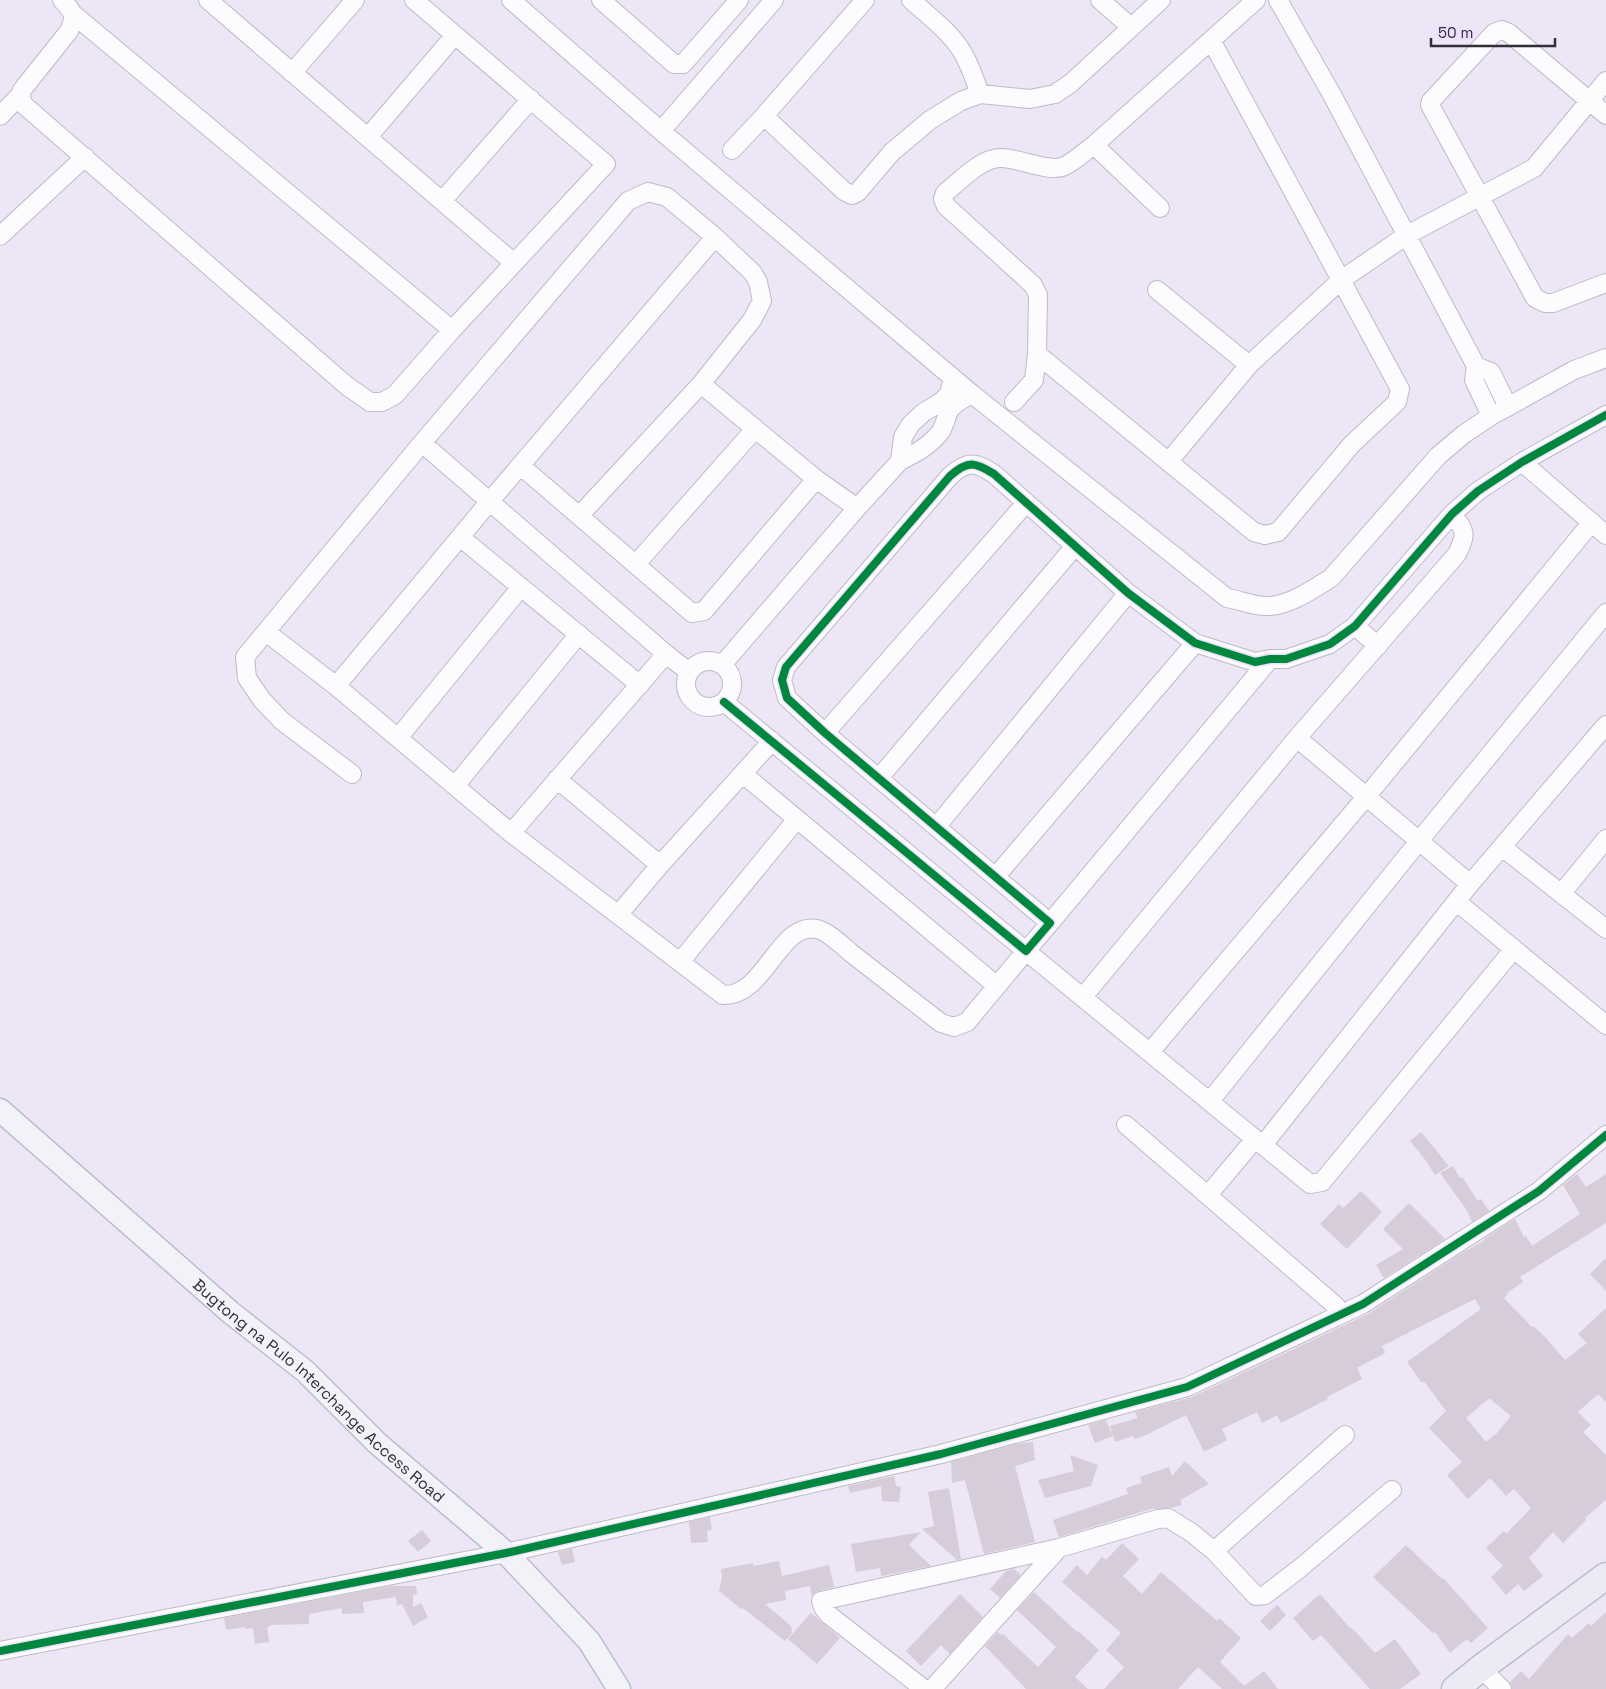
<svg xmlns="http://www.w3.org/2000/svg" width="1606" height="1689" viewBox="0 0 1606 1689" font-family="'Space Grotesk',sans-serif">
<style>
.building{fill:#d7ccd9;fill-rule:evenodd}
.lines{fill:none;stroke-linecap:round;stroke-linejoin:round}
.minor-casing{stroke:#bfbac6;stroke-width:20}
.major-casing{stroke:#bebccb;stroke-width:25}
.highway-casing{stroke:#bebccb;stroke-width:29}
.minor{stroke:#fcfbfe;stroke-width:18}
.major{stroke:#f2f2f9;stroke-width:22}
.highway{stroke:#ebebf5;stroke-width:26}
.cycleway-casing{stroke:#ecdffd;stroke-width:11}
.cycleway{stroke:#00873e;stroke-width:8}
.labels{text-anchor:middle;stroke-width:5;stroke-linejoin:round;paint-order:stroke}
.street-label{font-size:16px;fill:#322d38;stroke:#ecdffd}
</style>
<rect width="100%" height="100%" fill="#ede6f6"/>
<!-- building -->
<path class="building" d="M1421,1132L1449,1166L1435,1175L1427,1162L1410,1141Z
M1453,1166L1460,1178L1462,1177L1478,1201L1481,1199L1489,1211L1472,1222L1466,1209L1440,1173Z
M1577,1174L1586,1187L1606,1174V1223L1520,1277L1523,1282L1507,1293L1508,1294L1504,1298L1532,1327L1533,1326L1544,1336L1565,1360L1587,1343L1578,1334L1606,1308V1402L1598,1394L1578,1412L1591,1425L1583,1432L1606,1455V1500L1585,1518L1586,1520L1563,1543L1553,1532L1529,1558L1543,1576L1524,1591L1518,1584L1506,1595L1491,1577L1503,1566L1486,1548L1504,1531L1506,1534L1531,1508L1514,1489L1506,1496L1490,1478L1468,1499L1447,1475L1462,1462L1429,1428L1446,1411L1424,1381L1422,1383L1407,1362L1481,1309L1475,1299L1382,1346L1385,1353L1357,1368L1362,1379L1327,1397L1328,1399L1281,1423L1277,1415L1262,1423L1257,1412L1222,1429L1227,1440L1204,1452L1186,1415L1146,1435L1135,1439L1133,1436L1115,1442L1110,1426L1138,1418L1135,1412L1192,1397L1368,1314L1462,1253L1484,1241L1483,1240L1515,1219L1524,1237L1526,1236L1532,1246L1580,1214L1563,1185ZM1488,1399H1490L1511,1416L1497,1433L1486,1442L1466,1418Z
M1361,1191L1382,1212L1347,1249L1320,1224L1339,1204L1343,1208Z
M1409,1203L1445,1239L1384,1278L1376,1265L1403,1249L1383,1229Z
M1606,1258V1291L1590,1274Z
M1106,1420L1113,1436L1095,1443L1088,1425Z
M1033,1442L1035,1460L1015,1466L1035,1542L984,1554L965,1480L952,1483L951,1462L1022,1443Z
M1070,1455L1098,1465L1091,1486L1045,1498L1038,1480L1074,1471Z
M1185,1461L1209,1484L1180,1500L1182,1505L1171,1508L1153,1509L1154,1508L1059,1537L1053,1520L1128,1494L1126,1488L1142,1483L1140,1477L1169,1467L1172,1476Z
M894,1476L896,1486L901,1487L899,1502L882,1501L881,1486L850,1493L848,1486Z
M949,1488L961,1559L957,1560L922,1529L934,1526L928,1492Z
M710,1517L712,1530L707,1531L708,1542L691,1543L689,1522Z
M422,1530L431,1541L418,1552L408,1541Z
M921,1532L909,1545L931,1566L881,1576L880,1568L856,1572L851,1544Z
M1122,1543L1139,1559L1123,1576L1142,1594L1161,1572L1217,1621L1219,1618L1241,1638L1220,1662L1244,1686L1264,1671L1278,1689H1222L1198,1667L1178,1689H1104L1124,1667L1106,1650L1121,1633L1062,1582L1077,1565L1087,1575L1102,1557L1106,1560Z
M1406,1545L1442,1579L1443,1578L1488,1628L1471,1643L1467,1639L1450,1653L1435,1632L1433,1633L1373,1577Z
M572,1549L575,1562L562,1565L558,1552Z
M779,1561L782,1576L829,1565L834,1587L818,1591L812,1596L810,1586L785,1591L786,1600L765,1604L791,1626L792,1633L785,1641L743,1608L741,1609L719,1591L722,1577L721,1569L753,1563V1566Z
M1014,1569L1021,1575L1000,1598L990,1589L1006,1571Z
M390,1586H416L417,1594L413,1595V1607L421,1603L428,1617L413,1626L402,1604L397,1605L396,1597L363,1602L364,1613L342,1614V1608L309,1614V1624L269,1625L270,1627H267L269,1642L255,1644L253,1628L245,1629V1627L226,1630L224,1618Z
M1034,1592L1077,1632L1078,1631L1099,1650L1075,1677L1088,1689H1026L985,1646L998,1632L1001,1635L1003,1634L1038,1667L1056,1647L1017,1610Z
M960,1594L983,1617L950,1654L941,1645L921,1666L906,1651Z
M1320,1594L1351,1629V1627L1375,1653L1395,1639L1421,1674L1400,1689H1370L1321,1635L1313,1641L1293,1618Z
M1277,1605L1286,1615L1270,1631L1260,1621Z
M1606,1612V1689H1512L1510,1682L1521,1671L1529,1679L1568,1634L1572,1638L1589,1623L1591,1626Z
M811,1613L840,1638L817,1664L788,1639Z"/>
<g class="lines">
<!-- minor casing -->
<g class="minor-casing">
<path id="minor" d="M62,0C74,13 76,15 69,31L22,90L21,98L24,105L347,386L370,402H382L395,395L452,330L606,164L414,0
M208,0L514,263
M511,0L661,131L972,394L1227,598C1239,600 1254,606 1266,606C1288,607 1313,589 1331,578L1438,456L1464,434L1491,416L1574,370L1606,358
M601,0L674,64H683L739,0
M911,0C931,18 956,36 967,61C972,71 976,83 980,94
M1100,0L1131,27
M1278,0L1331,93L1476,366L1474,380L1491,416
M73,14L452,330
M292,73L355,0
M1606,115L1509,33L1502,30L1494,33L1431,101L1430,105L1535,298L1545,303H1553L1606,283
M0,116L21,94
M764,116L844,191L852,195L858,192L892,152L930,120L961,101L980,94L1030,99L1055,94L1071,83L1161,0
M661,131L774,0
M368,137L455,35
M1094,145L1160,208
M732,150L764,116L865,0
M442,201L531,99
M0,236L85,157
M1157,290L1249,365
M1037,354L1254,532L1265,535L1278,532L1352,444L1397,402L1400,389L1211,40
M1476,366L1491,372L1508,407
M953,378L949,394L941,402L924,412L911,424L903,437L900,461C916,453 930,446 941,431C944,426 946,419 948,413C953,403 963,399 972,394
M1014,402L1034,380L1037,354L1038,295L1033,285L946,206L943,199L945,193C959,182 981,158 1000,158C1016,157 1047,172 1062,167C1073,163 1084,152 1094,145L1256,0
M422,443L666,654L689,672
M1169,461L1249,365L1341,280L1407,235L1534,168L1606,81
M1522,462L1606,535
M521,466L692,613L704,611L816,479L701,384
M857,508L900,461
M460,537L640,685
M636,564L755,429
M1355,626L1378,646
M266,632L336,686L511,833L723,995C765,997 779,921 817,929C827,931 843,946 851,953C881,976 911,1000 941,1023L954,1027L967,1022L1026,951L1310,1184L1322,1182L1513,950
M686 684a23 23 0 1 1 46 0a23 23 0 1 1-46 0Z
M722,665L857,508L816,479
M336,686L490,501L715,237
M724,702L1026,951L1050,923L825,733L787,698L782,680L786,667L950,476C968,460 975,462 994,474L1128,593L1195,643L1255,662L1270,659H1286L1330,644L1355,626L1452,514L1478,491L1522,462L1606,415
M825,733L1026,503
M398,738L521,587
M1297,738L1470,884
M352,774L282,721L262,700L247,678L245,657L422,443L628,201L648,192L667,197L715,237L753,273L758,282L762,301L752,320L701,384L579,516
M743,774L997,986
M879,778L1075,546
M557,779L660,865
M455,786L579,634
M937,826L1128,593
M511,833L666,654
M1502,847L1606,929
M996,876L1195,643
M1561,894L1606,839
M1457,902L1606,1025
M618,915L660,865L772,741
M1050,923L1270,659
M680,962L797,819
M1083,997L1297,738L1457,554C1466,535 1467,531 1452,514
M1150,1052L1366,797L1592,522
M1210,1101L1419,841L1606,613
M1126,1125L1336,1306
M1263,1145L1470,884L1606,725
M1208,1195L1255,1139
M1214,1551L1345,1435
M0,1651L506,1553L941,1454L1187,1387L1363,1304L1539,1191L1606,1135
M1481,1668L1502,1689
M924,1689L829,1615L824,1609L821,1601L1059,1548L1158,1519L1168,1518L1192,1533L1214,1551L1256,1596L1265,1595L1299,1569L1392,1490
M932,1689L1059,1548"/>
</g>
<!-- major casing -->
<g class="major-casing">
<g id="major">
<path id="s1" d="M0,1110L230,1312L305,1371L377,1443L506,1553L589,1641L619,1689"/>
</g>
</g>
<!-- highway casing -->
<g class="highway-casing">
<path id="highway" d="M1455,1689L1481,1668L1606,1576"/>
</g>
<!-- minor -->
<use href="#minor" class="minor"/>
<!-- major -->
<use href="#major" class="major"/>
<!-- highway -->
<use href="#highway" class="highway"/>
<!-- cycleway casing -->
<g class="cycleway-casing">
<path id="cycleway" d="M724,702L1026,951L1050,923L825,733L787,698L782,680L786,667L950,476C968,460 975,462 994,474L1128,593L1195,643L1255,662L1270,659H1286L1330,644L1355,626L1452,514L1478,491L1522,462L1606,415
M0,1651L506,1553L941,1454L1187,1387L1363,1304L1539,1191L1606,1135"/>
</g>
<!-- cycleway -->
<use href="#cycleway" class="cycleway"/>
</g>
<g class="labels">
<!-- street labels -->
<g class="street-label">
<text dy="6" stroke="none"><textPath href="#s1" startOffset="425">Bugtong na Pulo Interchange Access Road</textPath></text>
</g>
</g>
<!-- scale -->
<path d="M1431 38v8h124v-8" fill="none" stroke="#322d38" stroke-width="2.5"/>
<text x="1438" y="38" font-size="15" fill="#322d38" stroke="#ecdffd" stroke-width="4" paint-order="stroke">50 m</text>
</svg>
